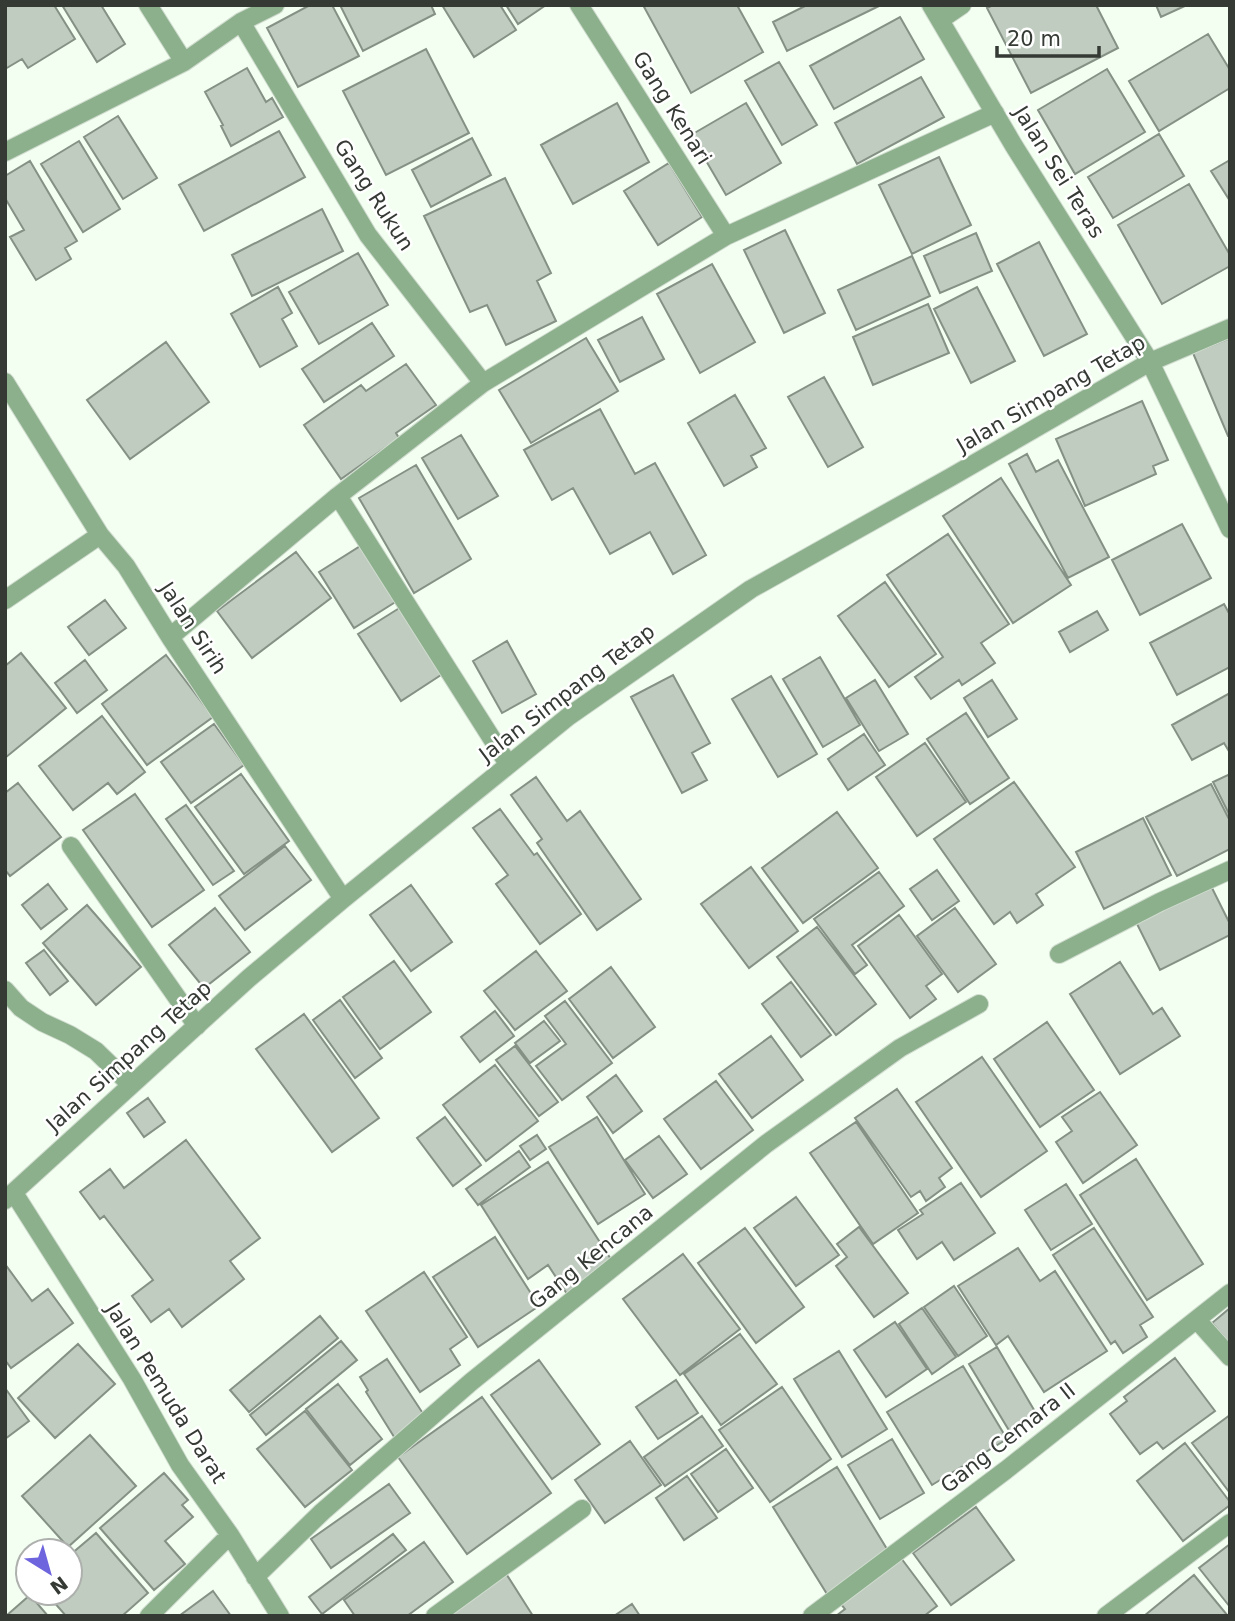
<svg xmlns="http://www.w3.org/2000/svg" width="1235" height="1621" viewBox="0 0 1235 1621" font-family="'DejaVu Sans',sans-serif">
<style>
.building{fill:#bfccbf;stroke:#859185;stroke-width:2}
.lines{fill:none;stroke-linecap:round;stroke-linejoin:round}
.street-casing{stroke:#d0dccf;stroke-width:20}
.street{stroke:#8caf8c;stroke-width:18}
.labels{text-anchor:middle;stroke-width:5;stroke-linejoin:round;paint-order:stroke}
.street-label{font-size:21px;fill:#353a35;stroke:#fff}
</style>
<rect width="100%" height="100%" fill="#f2fff1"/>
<!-- building -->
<path class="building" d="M5,5H54L75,39L28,68L22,59L5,69Z
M62,5H101L125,44L97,62Z
M310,5H332L359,56L298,87L267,28Z
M340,5H431L435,14L363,51Z
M442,5H500L516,30L474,57Z
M506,5H546L518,24Z
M643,5H737L763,52L691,93Z
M807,5H881L787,51L773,22Z
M993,5H1096L1118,48L1031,93L987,8Z
M1156,5H1187L1161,17Z
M900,17L924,59L834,109L810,66Z
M1208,34L1230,70V88L1159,131L1129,81Z
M426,49L469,133L386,175L343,91Z
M779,62L817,125L782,145L745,81Z
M247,68L266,102L272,98L283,117L231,146L221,126L223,125L205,92Z
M1107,69L1145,132L1075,174L1038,110Z
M921,77L944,117L857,164L835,123Z
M617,103L649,162L573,204L541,145Z
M746,103L781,163L726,195L691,135Z
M118,116L157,178L123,199L84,137Z
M279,131L305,177L204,231L179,185Z
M1159,134L1184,176L1113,218L1088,177Z
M472,138L491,175L431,207L412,170Z
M79,141L120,209L83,232L41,164Z
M939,157L971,225L912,254L879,185Z
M1230,160V201L1211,171Z
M30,161L77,241L65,248L71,259L36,280L10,237L24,230L5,198V176Z
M669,163L702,217L658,245L624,191Z
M505,178L551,273L537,281L556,321L506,345L487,305L470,312L424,216Z
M1189,184L1230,255V266L1162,304L1118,225Z
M322,209L343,251L252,296L232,255Z
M785,230L825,313L784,333L744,250Z
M976,233L992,271L940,293L924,256Z
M1039,242L1087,334L1044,356L997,264Z
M358,253L388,305L319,344L289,292Z
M912,256L930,296L856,330L838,290Z
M712,264L755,342L700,373L657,294Z
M278,287L292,313L282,319L297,346L260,367L231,314Z
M977,287L1015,361L971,383L934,309Z
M928,304L949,353L873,385L853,337Z
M642,317L664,359L620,382L598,340Z
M372,323L394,356L324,402L302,369Z
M586,338L618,391L531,443L499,390Z
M1230,338V436H1228L1193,353Z
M166,342L209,402L130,459L87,400Z
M406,364L436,405L396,433L399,438L341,479L304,425L361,385L366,391Z
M824,377L863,447L828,467L788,397Z
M735,395L766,448L751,456L757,467L724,486L688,423Z
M1142,401L1168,460L1153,466L1156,474L1085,506L1056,439Z
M600,409L635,474L655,463L706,555L673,574L650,532L610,554L573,488L552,500L524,450Z
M461,435L498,496L458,519L422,458Z
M1027,454L1036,472L1058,460L1109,557L1068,578L1009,464Z
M416,465L471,559L414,593L359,498Z
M1001,478L1071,585L1013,623L943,516Z
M1182,524L1211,578L1140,615L1112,560Z
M948,534L1009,624L981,643L995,663L962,685L959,680L931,699L915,677L943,657L887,575Z
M362,545L397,601L354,628L319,572Z
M296,552L331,598L252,658L217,611Z
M885,582L936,654L889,687L838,616Z
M105,600L126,628L89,655L68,627Z
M1224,604L1230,615V667L1177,695L1150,643Z
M401,607L444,673L401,701L358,634Z
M1097,611L1108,630L1070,652L1059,632Z
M507,641L536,694L502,713L473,661Z
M21,653L66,708L5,758V666Z
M166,655L213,717L147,765L102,704Z
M820,657L860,725L823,747L783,679Z
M85,660L107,690L77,713L55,683Z
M673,675L710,743L692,753L707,780L682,793L631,697Z
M771,676L817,754L778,777L732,699Z
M875,680L908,734L879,751L846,698Z
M992,680L1017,719L988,737L964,698Z
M1230,693V753L1224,743L1192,760L1172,725Z
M966,713L1009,778L970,804L927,739Z
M102,716L145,772L117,794L108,783L73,810L39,766Z
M214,724L244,765L191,803L161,762Z
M864,734L885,765L848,790L828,759Z
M925,743L966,802L917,836L876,777Z
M241,774L289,841L244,874L195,807Z
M1230,774V816L1213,782Z
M536,777L567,821L580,811L641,899L597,930L537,843L542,839L511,795Z
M1014,782L1075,867L1036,894L1043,905L1017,923L1010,912L994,924L934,839Z
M18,783L61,837L10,876L5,870V793Z
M1211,784L1230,821V849L1177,876L1146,817Z
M135,794L204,890L152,927L83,830Z
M186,805L234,871L213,885L166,819Z
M500,809L534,855L537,853L581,914L540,944L496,884L508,875L473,828Z
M837,812L878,868L803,923L762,868Z
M1143,818L1171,875L1104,909L1076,852Z
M285,846L311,880L245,930L219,896Z
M751,867L798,931L749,968L701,904Z
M937,870L959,901L932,920L910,889Z
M879,872L904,906L852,945L867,965L855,974L814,919Z
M1209,882L1230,924V935L1160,970L1135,920Z
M48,884L67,909L41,929L22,905Z
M411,885L452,942L411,971L370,915Z
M87,905L141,967L96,1005L43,943Z
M215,908L250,952L204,988L169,945Z
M955,908L996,964L958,992L917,936Z
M899,915L942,974L926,986L936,999L910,1018L858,946Z
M817,927L876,1004L836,1035L777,957Z
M44,950L68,981L50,995L26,963Z
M536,951L567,991L515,1030L484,991Z
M394,961L431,1012L380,1049L343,997Z
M1120,962L1153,1014L1162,1008L1180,1036L1120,1074L1070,994Z
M611,967L655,1027L613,1058L569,999Z
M791,982L831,1035L801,1057L762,1004Z
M340,1000L382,1058L355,1078L313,1020Z
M565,1001L612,1063L562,1100L536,1066L566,1044L545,1016Z
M495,1011L514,1036L480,1062L461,1037Z
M304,1014L379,1118L332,1152L256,1049Z
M544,1021L560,1041L530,1063L515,1043Z
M1047,1022L1094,1090L1040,1127L994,1059Z
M771,1036L803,1080L752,1118L719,1074Z
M515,1046L558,1102L539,1116L496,1060Z
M982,1057L1047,1151L981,1197L916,1102Z
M495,1065L538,1121L486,1161L443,1105Z
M616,1075L642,1111L613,1133L587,1097Z
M716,1081L753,1130L701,1169L664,1119Z
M897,1089L952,1168L939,1178L945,1187L926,1201L920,1191L911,1197L855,1118Z
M1100,1092L1137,1145L1083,1183L1056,1142L1072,1131L1062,1117Z
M148,1098L165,1122L144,1137L127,1113Z
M445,1117L481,1165L453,1186L417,1138Z
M597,1117L645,1194L598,1224L549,1147Z
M856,1122L918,1213L873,1244L810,1153Z
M537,1135L546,1149L530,1160L520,1146Z
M659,1136L687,1174L653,1198L625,1160Z
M186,1140L260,1238L230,1261L244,1279L182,1327L169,1309L151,1322L132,1296L153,1280L104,1216L100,1219L80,1192L110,1169L124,1188Z
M519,1151L530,1167L478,1205L466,1189Z
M1136,1159L1203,1264L1147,1300L1080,1195Z
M548,1162L614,1264L567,1294L548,1265L528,1279L481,1205Z
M961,1183L995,1233L954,1260L942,1242L917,1259L898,1230L923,1214L920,1210Z
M1066,1184L1092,1224L1051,1250L1025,1210Z
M796,1197L839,1255L796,1286L754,1228Z
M859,1227L908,1293L874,1317L836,1266L847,1257L837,1244Z
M745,1228L804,1307L756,1343L698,1263Z
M1094,1228L1153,1317L1140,1325L1147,1337L1123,1353L1115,1341L1111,1344L1053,1255Z
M495,1237L539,1306L478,1347L433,1277Z
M1018,1248L1040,1281L1055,1271L1107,1351L1044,1392L1008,1336L996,1345L958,1286Z
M683,1254L740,1329L680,1375L623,1299Z
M5,1264L32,1301L48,1289L73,1323L11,1368L5,1360Z
M424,1272L467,1337L450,1349L460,1365L420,1392L366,1311Z
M954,1286L987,1336L958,1356L924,1307Z
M922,1308L956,1357L932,1374L899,1324Z
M1230,1308V1344L1212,1323Z
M320,1316L338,1338L249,1412L230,1390Z
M895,1322L927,1369L886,1397L854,1350Z
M740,1334L777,1384L721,1425L684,1374Z
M341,1341L357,1360L266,1435L250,1415Z
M78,1344L115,1384L55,1438L18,1398Z
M997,1347L1037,1415L1010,1432L969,1364Z
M839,1351L887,1429L842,1457L794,1379Z
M1175,1358L1215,1411L1163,1449L1157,1442L1140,1454L1110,1414L1127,1401L1124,1397Z
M387,1359L424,1415L396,1440L366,1392L368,1390L360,1377Z
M539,1360L600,1444L552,1479L491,1395Z
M963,1366L1007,1439L932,1485L887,1412Z
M676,1380L698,1413L658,1439L636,1407Z
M338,1384L382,1439L350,1465L306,1409Z
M782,1387L831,1459L770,1502L719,1430Z
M5,1388L29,1421L5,1439Z
M482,1397L551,1493L467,1554L398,1457Z
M305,1411L352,1470L305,1507L257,1449Z
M1230,1415V1493L1192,1443Z
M702,1416L723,1446L665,1486L644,1457Z
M90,1435L136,1486L68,1547L22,1496Z
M892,1439L924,1493L880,1519L848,1465Z
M630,1441L661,1485L605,1523L575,1480Z
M1185,1443L1230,1502V1505L1183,1541L1137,1481Z
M726,1449L753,1488L718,1512L691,1474Z
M837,1467L890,1554L827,1594L773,1507Z
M164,1473L188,1500L182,1505L193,1517L165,1541L185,1564L154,1590L100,1528Z
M687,1476L717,1518L684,1540L656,1498Z
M389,1484L410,1513L331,1568L311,1539Z
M976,1507L1014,1560L951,1605L913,1553Z
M96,1533L148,1593L122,1616H66L46,1593H70V1555Z
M393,1534L406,1550L322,1614L309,1597Z
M424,1542L453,1582L407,1616H355L344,1600Z
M1230,1544V1607L1199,1568Z
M901,1558L937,1606L924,1616H836L845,1609L840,1603Z
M505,1572L533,1616H438Z
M1194,1575L1228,1616H1144Z
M213,1591L231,1616H179Z
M30,1595L48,1616H6Z
M632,1604L640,1616H614Z"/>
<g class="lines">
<!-- street casing -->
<g class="street-casing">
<path id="street" d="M148,5L184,62
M579,5L726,236
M931,5L1014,146L1150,362L1230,529
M940,20L962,5
M241,22L368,235L483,383
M5,152L184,62L241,22L275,5
M5,382L100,535L126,566L170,637L343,899
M338,496L508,764
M5,600L100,535
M170,637L338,496L483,383L726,236L995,113
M71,846L197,1026
M1059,954L1160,902L1230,870
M5,990L21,1008L42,1022L70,1035L96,1051L131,1085
M14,1193L132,1379L180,1465L230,1535L280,1616
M5,1200L249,978L343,899L569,716L751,589L951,477L1150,362L1230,328
M1197,1320L1230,1357
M255,1577L322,1512L471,1382L766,1144L900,1048L979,1004
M149,1616L230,1535
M435,1616L582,1509
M812,1616L1006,1470L1230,1293
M1106,1616L1230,1523"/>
</g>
<!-- street -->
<use href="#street" class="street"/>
</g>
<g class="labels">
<!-- street labels -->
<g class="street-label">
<text transform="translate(672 108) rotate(58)" y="7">Gang Kenari</text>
<text transform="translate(1059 172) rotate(58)" y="7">Jalan Sei Teras</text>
<text transform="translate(374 195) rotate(57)" y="7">Gang Rukun</text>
<text transform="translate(1051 394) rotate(-30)" y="7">Jalan Simpang Tetap</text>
<text transform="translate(193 628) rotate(57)" y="7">Jalan Sirih</text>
<text transform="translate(567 693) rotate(-37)" y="7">Jalan Simpang Tetap</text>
<text transform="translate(129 1056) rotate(-42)" y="7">Jalan Simpang Tetap</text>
<text transform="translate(591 1257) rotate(-39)" y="7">Gang Kencana</text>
<text transform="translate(166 1393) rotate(58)" y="7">Jalan Pemuda Darat</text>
<text transform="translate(1008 1438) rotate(-38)" y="7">Gang Cemara II</text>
</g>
</g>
<!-- border -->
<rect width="1235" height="1621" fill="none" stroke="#353a35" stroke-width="14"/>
<!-- north arrow -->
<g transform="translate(49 1572) rotate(143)"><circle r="33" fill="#ffffff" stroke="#aeb0ae" stroke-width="2"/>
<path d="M0-5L12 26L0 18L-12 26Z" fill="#6d64de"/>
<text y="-10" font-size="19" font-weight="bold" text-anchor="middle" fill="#353a35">N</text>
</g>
<!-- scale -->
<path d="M997 46v10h102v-10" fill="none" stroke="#353a35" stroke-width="3.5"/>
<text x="1007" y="46" font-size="21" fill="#353a35" stroke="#ffffff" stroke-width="5" paint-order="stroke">20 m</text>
</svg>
